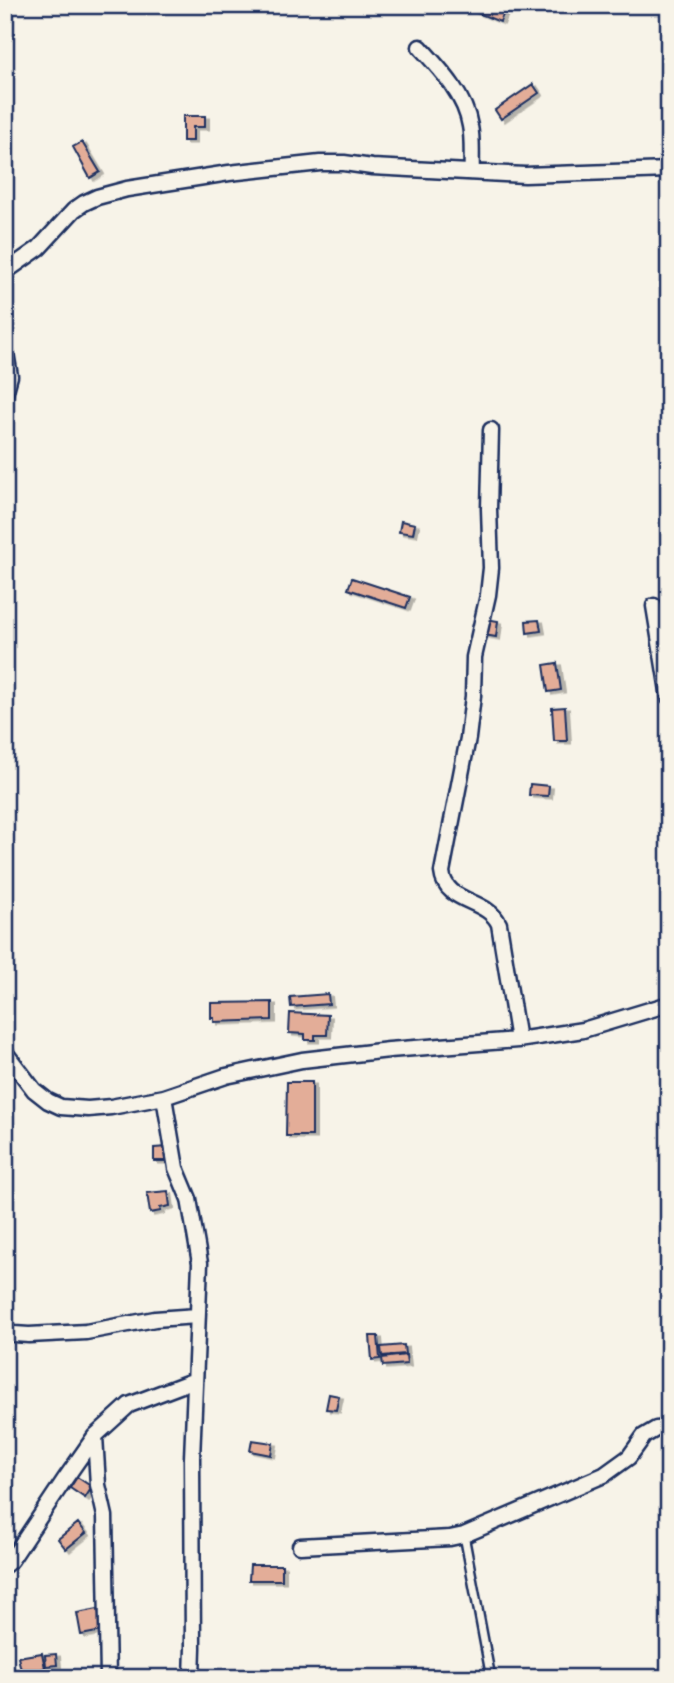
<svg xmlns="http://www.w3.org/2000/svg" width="674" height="1683" viewBox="0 0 674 1683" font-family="'Gochi Hand',sans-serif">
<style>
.building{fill:#e3ad98;stroke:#1b2f5e;stroke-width:2;filter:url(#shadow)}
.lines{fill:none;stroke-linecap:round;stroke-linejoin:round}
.lane-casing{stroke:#1b2f5e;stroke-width:12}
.street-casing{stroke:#1b2f5e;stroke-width:19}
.lane{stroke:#f7f3e8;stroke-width:7}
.street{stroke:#f7f3e8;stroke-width:14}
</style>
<defs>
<filter id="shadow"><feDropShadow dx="4" dy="2.5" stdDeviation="0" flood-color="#0004"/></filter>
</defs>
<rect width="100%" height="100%" fill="#f7f3e8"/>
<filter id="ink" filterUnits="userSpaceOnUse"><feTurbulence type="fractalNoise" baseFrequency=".0143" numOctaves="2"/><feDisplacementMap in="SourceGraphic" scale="14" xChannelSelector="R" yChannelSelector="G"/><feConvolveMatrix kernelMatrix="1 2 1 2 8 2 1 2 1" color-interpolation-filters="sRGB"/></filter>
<g filter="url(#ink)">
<!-- building -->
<path class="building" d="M475,5H507L500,22L473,11Z
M533,84L539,93L501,119L495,110Z
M183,116H205V127H193V141H183Z
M82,142L100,172L90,178L73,147Z
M401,521L415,524L413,534L399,532Z
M352,578L410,597L406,608L348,589Z
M486,619L498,621L496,637L484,635Z
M539,620L541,631L527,633L526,621Z
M557,663L561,690L548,692L544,665Z
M565,707L567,741H554L552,708Z
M530,784L549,786L548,796L529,795Z
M328,994L329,1004L291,1007L290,997Z
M272,1002V1020L214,1022V1018H211V1003Z
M290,1013L328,1015L327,1035H315V1040H305V1034L289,1033Z
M287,1082H312V1136H286Z
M167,1147V1161H154V1148Z
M168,1191L170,1206L160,1208L161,1211L150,1213L147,1193Z
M370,1336H378L380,1359L372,1360Z
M404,1345L405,1354L382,1356L381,1347Z
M406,1355L407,1364L383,1366L382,1358Z
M329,1394L339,1396L336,1410L326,1409Z
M252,1440L273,1443L271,1455L250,1451Z
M77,1477L92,1487L85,1498L70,1488Z
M78,1523L86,1533L66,1549L58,1539Z
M250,1565H282V1580H249Z
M98,1609L102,1631L81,1635L77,1613Z
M42,1653L45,1668L37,1670L38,1678H24L23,1670H21L18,1657Z
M56,1654L57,1665L46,1666L45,1655Z"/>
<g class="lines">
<!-- lane casing -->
<g class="lane-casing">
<path id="lane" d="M464,1535L491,1678"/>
</g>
<!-- street casing -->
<g class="street-casing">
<path id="street" d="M420,47C441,70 465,95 470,126C473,141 471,157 472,171
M5,272L39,248L74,210L84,203L97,197L127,189L229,173L320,163H344L372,167L525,175L669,170
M5,347L10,376L5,394
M491,430L489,509L491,568L488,595L474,657L473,696L468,738L442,872C445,904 487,898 499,924L518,1040
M654,606L669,697
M5,1052L34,1090L48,1101L61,1107L88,1109L111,1107L164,1097L226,1076L302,1060L389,1050L518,1040L583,1030L669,1004
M164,1097L176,1168L189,1199L200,1263L192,1458L193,1648L192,1678
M5,1332L14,1334L29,1335L86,1332L155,1319L197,1316
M300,1546L450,1538L464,1535L604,1475L629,1457L644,1436L656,1429L669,1428
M5,1565L11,1560L65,1479L95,1436
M108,1678L105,1516L98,1485L95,1436L129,1405L195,1380"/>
</g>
<!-- lane -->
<use href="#lane" class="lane"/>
<!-- street -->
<use href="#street" class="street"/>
</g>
</g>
<!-- margin -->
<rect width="674" height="1683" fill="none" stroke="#f7f3e8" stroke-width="28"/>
<rect x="14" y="14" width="646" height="1655" fill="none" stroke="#1b2f5e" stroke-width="2.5" filter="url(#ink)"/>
</svg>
